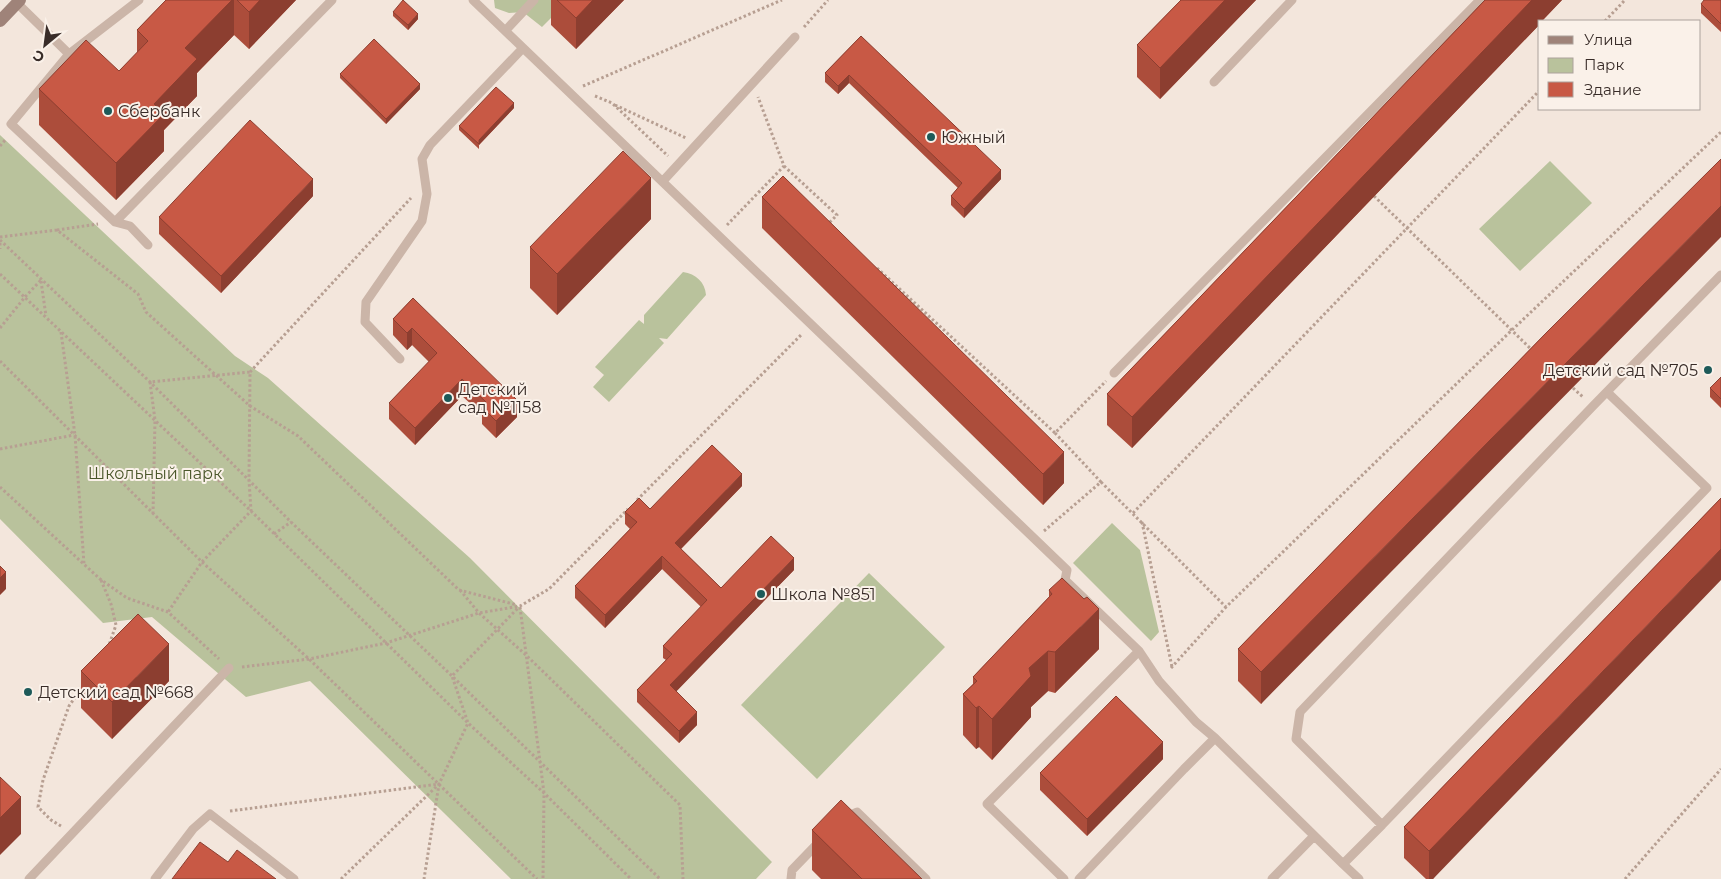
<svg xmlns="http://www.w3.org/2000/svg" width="1721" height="879" viewBox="0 0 1721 879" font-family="Montserrat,sans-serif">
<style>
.green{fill:#b9c29c}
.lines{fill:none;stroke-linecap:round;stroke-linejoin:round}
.path{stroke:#b79f92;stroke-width:3;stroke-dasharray:2.5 2.5;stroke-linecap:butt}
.lane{stroke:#cbb5a8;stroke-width:9}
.secondary{stroke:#9f8379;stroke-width:12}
.wall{fill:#ac4d3b}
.shaded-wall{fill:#8c3e30}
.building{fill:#c85945;stroke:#8c3e30}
.poi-dot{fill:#1d5a59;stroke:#faf1e9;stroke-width:2}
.labels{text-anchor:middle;stroke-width:4;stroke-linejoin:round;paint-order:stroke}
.poi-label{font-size:16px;fill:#382c28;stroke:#faf1e9;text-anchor:start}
.park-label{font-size:16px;fill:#4b572b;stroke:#faf1e9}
</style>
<rect width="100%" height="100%" fill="#f3e6dc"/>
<!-- green -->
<path class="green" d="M494,0H569L542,27L523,12L509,13L495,8Z
M0,135L235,356L268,378L470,558L772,862L756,879H511L310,681L246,697L152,617L103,623L0,519Z
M1550,161L1592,203L1520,271L1479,229Z
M683,272C696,274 705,282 706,295L667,339L659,338L664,343L609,402L593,387L604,375L595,367L639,320L644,324V315Z
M1112,523L1140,550L1159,632L1151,641L1073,563Z
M869,573L945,647L817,779L741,705Z"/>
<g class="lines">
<!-- path -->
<path class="path" d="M1605,21L1625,0
M804,27L828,0
M583,86L782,0
M595,96L612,103L668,156
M615,105L686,138
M0,146L6,139
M784,166L837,215L829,223L830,224
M1374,196L1533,351
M727,225L784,166L758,97
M57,230L98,224
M0,237L57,230L138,294L146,312L250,406L298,436L459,590L517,605
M0,240L150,382L291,522L452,676L660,879
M0,243V249
M877,268L1055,433L1106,381
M0,274L251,511L468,723L544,793L631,879
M41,281L46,316
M0,328L25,297L41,280
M61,332L75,435L84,564
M0,361L202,562L309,659L537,879
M250,372L411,198
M1573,388L1584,398
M0,449L74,435
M1101,482L1226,607L1512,330L1721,132
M0,487L100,579L127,598L168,612L219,659
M637,500L802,334
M1133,513L1540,90
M153,514L155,420L150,382L250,372L249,480L251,511L202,562L168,612
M1142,522L1172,667
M1044,531L1101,482L1055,433
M274,534L291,522
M101,580L111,604L116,625L109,645
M460,590L479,613L526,655L680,805L683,879
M520,607L544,793L543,879
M242,667L309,659L386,643L479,613L520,606L549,589L628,509
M1171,668L1226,607
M230,811L439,784L424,879
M61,826L51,820L38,807L43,780L69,706L83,686
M341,879L439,784L468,723L452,676L519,607
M1625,879L1721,769"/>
<!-- lane -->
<path class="lane" d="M139,0L69,54L11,124L115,222L130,226L148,245
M473,0L1067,570L1065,580L1139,651L1159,681L1196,722L1215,738L1343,864
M17,3L69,54
M506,30L534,0
M1214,82L1292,0
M663,181L795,37
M115,222L332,0
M400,359L365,322L366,302L422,221L427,194L422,159L430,145L523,48
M1114,373L1480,0
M846,817L857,812L926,879
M1382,825L1707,488L1607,392
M29,879L229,668
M155,879L193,829L210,814L294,879
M791,879L792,870L820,841
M1064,879L987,804L1139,651
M1079,879L1184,769L1215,738
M1272,879L1314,836
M1359,879L1343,864L1382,825L1296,739L1300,712L1593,406L1721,275"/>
<!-- secondary -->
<path class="secondary" d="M0,21L20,0"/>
</g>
<!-- wall -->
<path class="wall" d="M166,0H296L249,49L234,35L197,73V96L164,130V151L116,200L39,125V89L119,71L137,53V30Z
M551,0H624L576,49L551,25Z
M1181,0H1256L1160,99L1137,77V45Z
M1485,0H1562L1542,21H1540V24L1132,448L1107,425V394Z
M1721,0V32L1701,13V4Z
M393,12L418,19L408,30L393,16Z
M861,36L1001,179L964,218L951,205V196L958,188L849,83L838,94L825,82V73Z
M340,74L420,89L386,124L340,78Z
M514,108L479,145V149L459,130V126Z
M313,196L221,293L159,234V217Z
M762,197L1064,483L1043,505L762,228Z
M651,219L557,315L530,288V247Z
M413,298L517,417L496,438L482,424V414L462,396L415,445L389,419V403L429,362L412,345L407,350L393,335V319Z
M1547,332L1261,704L1238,681V649Z
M1721,377V408L1710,397V388Z
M742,486L681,549L721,588L794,570L676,691L697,725L679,743L637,702V690L666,660L663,658V646L701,607L662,569L605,628L575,598V586L630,529L625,524V512L650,509Z
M1721,498L1433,879H1426L1404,858V827Z
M1049,590L1099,649L1055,693L1048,691L1031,707V717L992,760L979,747L976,749L963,735V694L973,684V677L1049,597Z
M81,671L169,681L112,739L81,708Z
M1163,759L1087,836L1040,790V773Z
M812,830L922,879H821L812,870Z"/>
<!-- shaded-wall -->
<path class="shaded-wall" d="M232,0H234V35L197,73V96L164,130V151L116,200V163L154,104L185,48Z
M260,0H296L249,49V12Z
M593,0H624L576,49V18Z
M1225,0H1256L1160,99V68Z
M1532,0H1562L1542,21H1540V24L1132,448V417Z
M418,14V19L408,30V25Z
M849,75V83L838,94V86Z
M420,84V89L386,124V119Z
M514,103V108L479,145V140Z
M1001,170V179L964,218V209Z
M651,178V219L557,315V274Z
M313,179V196L221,293V276Z
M1721,206V237L1261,704V672Z
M412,328V345L407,350V333Z
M462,379V396L415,445V428Z
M517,400V417L496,438V421Z
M1064,452V483L1043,505V474Z
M742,474V486L675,555V543Z
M1721,549V580L1433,879H1429V851Z
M662,556V569L605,628V615Z
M794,558V570L670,698V685Z
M6,572V589L0,595V578Z
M1099,609V649L1055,693V652Z
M169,644V681L112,739V702Z
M1048,651V691L1031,707V717L992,760V719L1029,668Z
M979,706V747L976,749V708Z
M697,712V725L679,743V731Z
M1163,742V759L1087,836V819Z
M21,797V834L0,855V818Z"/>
<!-- building -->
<path class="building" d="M166,0H232L185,48L197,59L154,104L164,114L116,163L39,89L86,40L119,71L148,41L137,30Z
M237,0H260L249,12Z
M403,0L418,14L408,25L393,12Z
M557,0H593L576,18Z
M1181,0H1225L1160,68L1137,45Z
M1485,0H1532L1132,417L1107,394Z
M1704,0H1721V24L1701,4Z
M861,36L1001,170L964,209L951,196L962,183L849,75L838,86L825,73Z
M374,39L420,84L386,119L340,74Z
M496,87L514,103L479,140V144L459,126Z
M250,120L313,179L221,276L159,217Z
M623,151L651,178L557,274L530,247Z
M1721,159V206L1261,672L1238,649L1547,332Z
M783,176L1064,452L1043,474L762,197Z
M413,298L517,400L496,421L482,407L486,402L462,379L415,428L389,403L437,353L412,328L407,333L393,319Z
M1721,377V399L1710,388Z
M712,445L742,474L675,543L721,588L771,536L794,558L670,685L697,712L679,731L637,690L672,654L663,646L707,600L662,556L605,615L575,586L637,522L625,512L639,498L650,509Z
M1721,498V549L1429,851L1404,827Z
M0,566L6,572L0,578Z
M1062,578L1084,599L1087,597L1099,609L1055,652L1048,651L1029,668L1031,676L992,719L979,706L976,708L963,694L977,681L973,677L1052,594L1049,590Z
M138,614L169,644L112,702L81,671Z
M1116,696L1163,742L1087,819L1040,773Z
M0,777L21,797L0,818Z
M841,800L922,879H862L812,830Z
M200,842L228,862L237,850L276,879H172Z"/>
<!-- markers -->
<g class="poi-dot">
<circle cx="108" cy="111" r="5"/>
<circle cx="931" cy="137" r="5"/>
<circle cx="1708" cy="370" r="5"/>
<circle cx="448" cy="398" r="5"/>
<circle cx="761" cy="594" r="5"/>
<circle cx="28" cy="692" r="5"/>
</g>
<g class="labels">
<!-- poi labels -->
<g class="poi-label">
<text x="118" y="117">Сбербанк</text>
<text x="941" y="143">Южный</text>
<text x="1698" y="376" text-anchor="end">Детский сад №705</text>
<text x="458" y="395">Детский<tspan x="458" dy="18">сад №1158</tspan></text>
<text x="771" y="600">Школа №851</text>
<text x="38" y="698">Детский сад №668</text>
</g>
<!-- park labels -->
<g class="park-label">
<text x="155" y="479">Школьный парк</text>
</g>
</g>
<!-- legend -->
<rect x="1538" y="20" width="162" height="90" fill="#faf1e9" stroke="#aca29c"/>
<rect x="1548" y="36" width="25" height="8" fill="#9f8379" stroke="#aca29c"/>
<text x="1584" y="45" font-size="15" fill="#382c28">Улица</text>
<rect x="1548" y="58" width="25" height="15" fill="#b9c29c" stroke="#aca29c"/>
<text x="1584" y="70" font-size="15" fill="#382c28">Парк</text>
<rect x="1548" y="82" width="25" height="15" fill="#c85945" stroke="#aca29c"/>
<text x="1584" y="95" font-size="15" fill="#382c28">Здание</text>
<!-- north arrow -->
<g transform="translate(45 45) rotate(209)" stroke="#faf1e9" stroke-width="4" paint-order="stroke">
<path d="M0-4L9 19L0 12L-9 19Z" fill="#382c28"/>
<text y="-8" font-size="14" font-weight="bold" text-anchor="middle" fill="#382c28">С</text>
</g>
</svg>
